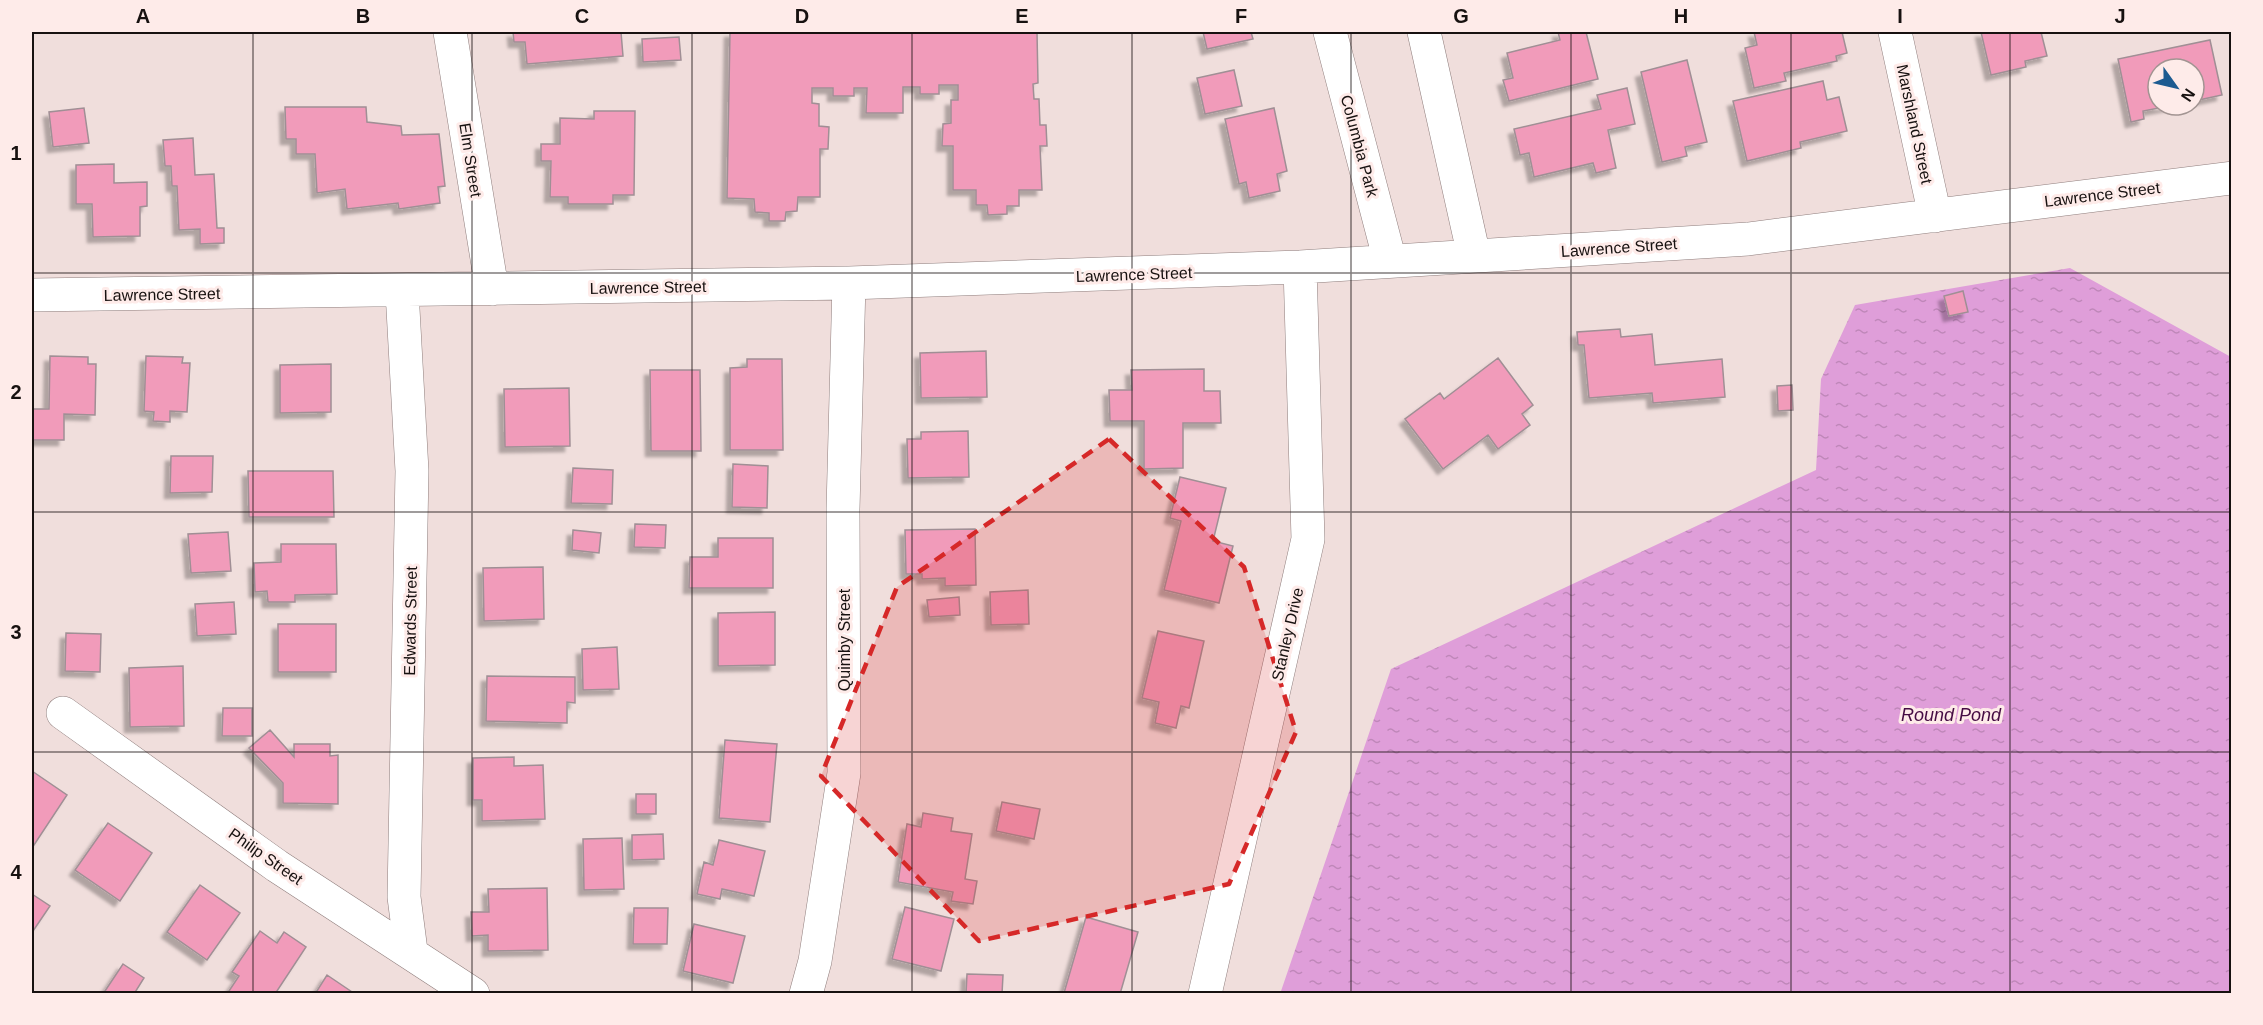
<svg xmlns="http://www.w3.org/2000/svg" width="2263" height="1025" viewBox="0 0 2263 1025" font-family="Arial,sans-serif">
<style>
.water{fill:url(#water-ripples)}
.building{fill:#f19bba;stroke:#a08f95;stroke-width:1.5;filter:url(#shadow)}
.lines{fill:none;stroke-linecap:round;stroke-linejoin:round}
.minor-casing{stroke:#8f7e7d;stroke-width:34}
.minor{stroke:#fff;stroke-width:33}
.marked{fill:#d62828;fill-opacity:0.2;stroke:#d62828;stroke-width:4.5;stroke-dasharray:12 8;stroke-linejoin:round}
.grid{fill:none;stroke:#171110;stroke-width:1.5;stroke-opacity:0.55}
.labels{text-anchor:middle;stroke-width:6;stroke-linejoin:round;paint-order:stroke}
.street-label{font-size:16px;fill:#171110;stroke:#feebe9}
.water-label{font-size:18px;font-style:italic;fill:#450b43;stroke:#feebe9}
.neatline{fill:none;stroke:#171110;stroke-width:2}
.grid-label{font-size:20px;text-anchor:middle;font-weight:bold;fill:#171110}
</style>
<defs>
<pattern id="water-ripples" width="26" height="14" patternUnits="userSpaceOnUse" patternTransform="scale(1.5)"><rect width="26" height="14" fill="#df9ed9"/><path d="M2 4q2-2 4 0t4 0M15 11q2-2 4 0t4 0" fill="none" stroke="#bf87b9"/></pattern>
<filter id="shadow"><feDropShadow dx="-5.5" dy="5.5" stdDeviation="1.5" flood-color="#0004"/></filter>
</defs>
<rect width="100%" height="100%" fill="#f0dedc"/>
<!-- water -->
<path class="water" d="M2070,268L2231,357V993L1280,994L1391,669L1816,470L1821,379L1855,305Z"/>
<!-- building -->
<path class="building" d="M513,32H621L623,56L527,64L525,42H514Z
M730,32H1037L1038,83L1033,84L1034,99H1039L1040,125H1046L1047,146H1040L1042,190H1019V206H1007V214L988,215L987,205H976V190H953V146H942L943,124L951,123V100H958V85H939V94H920V87H903V113H866L867,88H854V96H833V88H812V103L819,104V126L829,127L828,149H820V197H798L797,211L786,212L785,221H769V213L755,212L754,199L727,198Z
M1203,32H1251L1253,39L1207,49Z
M1558,32H1586L1598,79L1509,101L1503,80L1513,78L1507,53L1560,40Z
M1754,32H1842L1847,53L1836,56L1837,61L1784,73L1786,81L1754,88L1745,48L1757,45Z
M1981,32H2041L2047,56L2025,61L2026,67L1991,75Z
M679,37L681,60L643,62L642,39Z
M2210,40L2222,95L2194,101V69H2158V105H2174L2143,111L2144,119L2131,122L2118,59Z
M1687,60L1707,142L1685,147L1687,156L1662,162L1641,72Z
M1234,70L1242,106L1205,114L1197,78Z
M1823,81L1827,100L1839,97L1847,131L1800,142L1801,148L1747,161L1733,101Z
M1627,88L1635,124L1608,130L1616,168L1596,173L1593,163L1534,177L1529,153L1520,155L1514,129L1601,109L1597,95Z
M285,107H366L367,122L401,126L402,135L439,134L445,186L438,187L440,203L399,209L398,203L347,209L345,189L317,193L315,154H296V139H286Z
M84,108L89,143L53,147L49,112Z
M1274,108L1287,171L1277,174L1280,191L1249,198L1246,182L1239,184L1225,119Z
M594,111H635L634,195H613V204H568V197H550L551,161H541V144H560V118L594,119Z
M193,138L195,175L214,174L217,228H224V243L200,244V229L179,230L177,186H172L171,166H165L163,140Z
M114,164V183L147,182V206L140,207V236L93,237L92,204H76V165Z
M1963,291L1968,312L1949,316L1944,296Z
M1620,329L1621,337L1652,334L1655,365L1722,359L1725,397L1653,403L1652,393L1589,398L1584,345H1578L1577,332Z
M986,351L987,397L921,398L920,353Z
M50,356L88,357V364H96L95,415L64,414V440H33V409H49Z
M146,356L183,357L182,363H190L187,412L170,411V422L153,421L154,412L144,411Z
M1498,358L1533,405L1522,414L1530,425L1498,449L1488,435L1443,469L1405,419L1440,393L1444,399Z
M747,359H782L783,450H730V368L747,367Z
M331,364V412L280,413V365Z
M1204,369V391H1220L1221,423H1183V468L1144,469V421H1110L1109,390H1132L1131,370Z
M650,370H700L701,451H651Z
M1792,385L1793,410L1778,411L1777,386Z
M569,388L570,446L505,447L504,389Z
M968,431L969,477L908,478L907,439H921V432Z
M171,456H213L212,492L170,493Z
M733,464L768,466L767,508L732,507Z
M573,468L613,470L612,504L571,503Z
M248,471H333L334,517H249Z
M1180,477L1226,488L1213,541L1233,546L1219,603L1164,590L1181,521L1170,518Z
M635,524L666,525L665,548L634,547Z
M975,529L976,585L945,586V578L922,579V574H906L905,530Z
M573,530L601,533L599,553L572,550Z
M228,532L231,571L191,573L188,534Z
M718,538H773V588H689L690,557H718Z
M281,544H336L337,594L295,595V602H268L267,591L255,592L254,563L281,562Z
M543,567L544,619L484,621L483,568Z
M1028,590L1029,624L991,625L990,592Z
M959,597L960,615L929,617L927,600Z
M234,602L236,634L197,636L195,604Z
M775,612V665L718,666V613Z
M278,624H336V672H278Z
M1158,631L1204,641L1189,708L1181,706L1176,728L1155,723L1159,702L1142,698Z
M66,633L101,634L100,672L65,671Z
M617,647L619,689L583,690L582,649Z
M183,666L184,726L130,727L129,668Z
M487,676L575,677V703L567,702V723L486,721Z
M223,708H252V736H222Z
M270,730L294,757V744H330V756L338,755V804L283,803V783L249,748Z
M725,740L777,744L770,822L719,818Z
M514,757V766L543,765L545,819L482,821V800H473V758Z
M32,771L67,795L32,848Z
M636,794H656V814H636Z
M1002,802L1040,809L1034,839L996,831Z
M923,813L953,818L951,831L972,834L965,879L977,881L973,904L951,901L953,892L898,882L907,824L921,827Z
M108,823L152,853L120,901L75,870Z
M663,834L664,859L632,860V835Z
M622,838L624,889L584,890L583,839Z
M719,840L765,851L754,896L722,889L720,899L697,894L704,862L713,865Z
M200,885L240,913L207,960L167,932Z
M547,888L548,950L488,951V935L472,936L471,912H489L488,889Z
M32,894L50,906L33,931L32,930Z
M905,907L954,919L941,971L892,959Z
M634,908H668L667,944H633Z
M1086,917L1138,932L1120,994L1064,993Z
M694,924L745,936L733,983L683,971Z
M260,931L277,943L284,932L306,947L275,994H227L239,976L232,972Z
M123,964L144,978L134,994H108L105,991Z
M967,974L1003,975L1002,994H966Z
M327,975L355,994H315Z"/>
<g class="lines">
<!-- minor casing -->
<g class="minor-casing">
<path id="minor" d="M450,32L492,289
M1330,32L1390,261
M1424,32L1474,256
M1895,32L1935,216
M402,291L412,471L404,897L411,951
M32,295L849,283L1300,267L1748,239L2232,178
M63,713L277,866L473,994
M806,994L815,961L844,773L843,509L849,283
M1205,994L1308,539L1300,267"/>
</g>
<!-- minor -->
<use href="#minor" class="minor"/>
</g>
<!-- marked area -->
<path class="marked" d="M1109,439L1244,567L1296,732L1229,884L979,941L821,776L897,587Z"/>
<!-- grid -->
<path class="grid" d="M253,32V994M472,32V994M692,32V994M912,32V994M1132,32V994M1351,32V994M1571,32V994M1791,32V994M2010,32V994M32,273H2232M32,512H2232M32,752H2232"/>
<g class="labels">
<!-- street labels -->
<g class="street-label">
<text transform="translate(1915 124) rotate(78)" y="6">Marshland Street</text>
<text transform="translate(1360 146) rotate(75)" y="6">Columbia Park</text>
<text transform="translate(471 160) rotate(81)" y="6">Elm Street</text>
<text transform="translate(2102 194) rotate(-7)" y="6">Lawrence Street</text>
<text transform="translate(1619 247) rotate(-4)" y="6">Lawrence Street</text>
<text transform="translate(1134 274) rotate(-2)" y="6">Lawrence Street</text>
<text transform="translate(648 287) rotate(-1)" y="6">Lawrence Street</text>
<text transform="translate(162 294) rotate(-1)" y="6">Lawrence Street</text>
<text transform="translate(410 621) rotate(-89)" y="6">Edwards Street</text>
<text transform="translate(1287 634) rotate(-77)" y="6">Stanley Drive</text>
<text transform="translate(844 640) rotate(-90)" y="6">Quimby Street</text>
<text transform="translate(266 856) rotate(35)" y="6">Philip Street</text>
</g>
<!-- water labels -->
<g class="water-label">
<text x="1951" y="721">Round Pond</text>
</g>
</g>
<!-- border -->
<rect width="2263" height="1025" fill="none" stroke="#feebe9" stroke-width="66"/>
<!-- north arrow -->
<g transform="translate(2176 87) rotate(124)"><circle r="28" fill="#feebe9" stroke="#a29492" stroke-width="1.5"/>
<path d="M0-4.5L10 22L0 15L-10 22Z" fill="#1d5b91"/>
<text y="-9" font-size="16" font-weight="bold" text-anchor="middle" fill="#171110">N</text>
</g>
<rect x="33" y="33" width="2197" height="959" class="neatline"/>
<g class="grid-label">
<text x="143" y="23">A</text>
<text x="363" y="23">B</text>
<text x="582" y="23">C</text>
<text x="802" y="23">D</text>
<text x="1022" y="23">E</text>
<text x="1241" y="23">F</text>
<text x="1461" y="23">G</text>
<text x="1681" y="23">H</text>
<text x="1900" y="23">I</text>
<text x="2120" y="23">J</text>
<text x="16" y="160">1</text>
<text x="16" y="399">2</text>
<text x="16" y="639">3</text>
<text x="16" y="879">4</text>
</g>
</svg>
